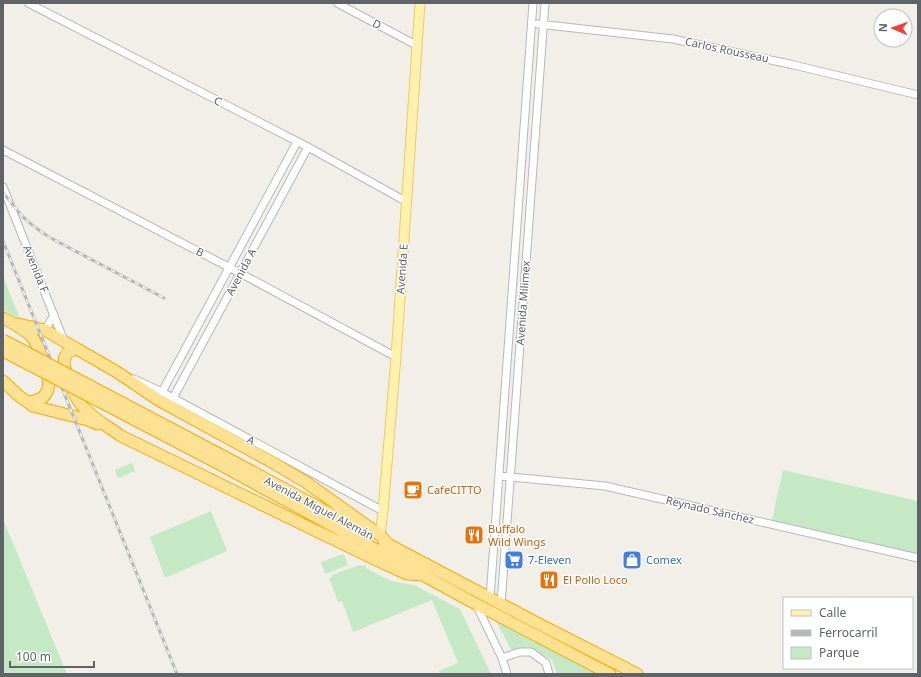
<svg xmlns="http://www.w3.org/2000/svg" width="921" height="677" viewBox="0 0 921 677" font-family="'Noto Sans',sans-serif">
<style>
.green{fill:#c5e8c5}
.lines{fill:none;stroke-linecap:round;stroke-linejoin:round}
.minor-casing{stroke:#b5b8bc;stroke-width:9}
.major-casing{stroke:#f2c960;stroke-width:11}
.highway-casing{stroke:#f9ab00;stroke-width:13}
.minor{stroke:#fff;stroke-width:7}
.major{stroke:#fff2af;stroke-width:9}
.highway{stroke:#fde293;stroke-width:11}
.rail-casing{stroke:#b6b7b8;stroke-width:3}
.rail{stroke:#fff;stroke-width:1.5;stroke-dasharray:4.5;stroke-linecap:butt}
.highway-bridge-casing{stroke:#f9ab00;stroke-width:13;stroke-linecap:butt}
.highway-bridge{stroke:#fde293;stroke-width:11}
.labels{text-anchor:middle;stroke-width:3;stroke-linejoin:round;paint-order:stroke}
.street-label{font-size:11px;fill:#5f6368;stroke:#fff}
.food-label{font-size:11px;fill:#c56008;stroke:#fff;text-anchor:start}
.shop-label{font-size:11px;fill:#366cbe;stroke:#fff;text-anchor:start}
</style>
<rect width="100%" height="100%" fill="#f1efe8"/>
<!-- green -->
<path class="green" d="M3,276L20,319L3,310Z
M132,463L135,471L118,478L115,470Z
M783,470L918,501V554L772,520Z
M211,511L227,551L165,578L150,537Z
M3,519L67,674H3Z
M344,554L348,565L325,574L321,562Z
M360,565L363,566L365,565L366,568L391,581L414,585L460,609L491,674H441L439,671L458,663L432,600L353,632L342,601L338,602L329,578L332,577V575Z
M495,619L598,673L557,674L552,660L529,647L512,651Z"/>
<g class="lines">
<!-- minor casing -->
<g class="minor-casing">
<path id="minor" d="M28,3L308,147L407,202
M337,3L416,45
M538,24L673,39L794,65L918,95
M3,150L240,273L396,357
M3,187L64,341
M45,330L54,315
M134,379L162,392L383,511
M162,392L297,142
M173,398L308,147
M499,476L605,486L918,558
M490,598L533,3
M476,604L502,658L507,674
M501,604L545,3
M502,658L520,652H531L546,663L549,674"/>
</g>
<!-- major casing -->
<g class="major-casing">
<path id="major" d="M380,535L383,511L396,357L420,3"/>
</g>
<!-- highway casing -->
<g class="highway-casing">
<path id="highway" d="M3,318C13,323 24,329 32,337C37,343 40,352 43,360C50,379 55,400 28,402
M18,324L45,330L77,349
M3,381L19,396L33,406L88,420L97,424
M225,457L368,534
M221,465L476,604L610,674
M384,542L537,623L637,674
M389,545L380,535L307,483L270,461L160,401L117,372L77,349C72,350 67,352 65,357C61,367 76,401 84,408C94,419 109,427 121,436L370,557L407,574L423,575"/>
</g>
<!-- minor -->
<use href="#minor" class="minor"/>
<!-- major -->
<use href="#major" class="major"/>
<!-- highway -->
<use href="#highway" class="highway"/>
<!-- rail casing -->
<g class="rail-casing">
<path id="rail" d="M3,192C18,213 27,223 49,237L164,298
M3,241L177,674"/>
</g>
<!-- rail -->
<use href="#rail" class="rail"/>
<!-- highway-bridge casing -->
<g class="highway-bridge-casing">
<path id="highway-bridge" d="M3,340L225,457
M3,351L221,465"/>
</g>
<!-- highway-bridge -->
<use href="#highway-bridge" class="highway-bridge"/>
</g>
<!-- icons -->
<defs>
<g id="cafe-square" transform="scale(1)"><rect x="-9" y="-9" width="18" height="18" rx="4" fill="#e8710a" stroke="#fff"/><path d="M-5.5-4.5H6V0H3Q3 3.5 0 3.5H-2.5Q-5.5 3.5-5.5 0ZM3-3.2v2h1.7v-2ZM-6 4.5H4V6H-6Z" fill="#fff"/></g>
<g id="restaurant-square" transform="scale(1)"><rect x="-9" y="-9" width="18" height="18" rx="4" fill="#e8710a" stroke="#fff"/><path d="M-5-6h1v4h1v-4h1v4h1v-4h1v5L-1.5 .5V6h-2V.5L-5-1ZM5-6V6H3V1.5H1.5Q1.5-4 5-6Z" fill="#fff"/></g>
<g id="supermarket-square" transform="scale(1)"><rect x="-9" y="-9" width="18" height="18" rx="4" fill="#3f7fe0" stroke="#fff"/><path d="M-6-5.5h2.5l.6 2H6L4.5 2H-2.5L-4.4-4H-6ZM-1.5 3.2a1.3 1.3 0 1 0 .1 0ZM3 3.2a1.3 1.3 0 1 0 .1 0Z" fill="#fff"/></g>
<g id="shop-square" transform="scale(1)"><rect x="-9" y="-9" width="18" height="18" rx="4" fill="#3f7fe0" stroke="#fff"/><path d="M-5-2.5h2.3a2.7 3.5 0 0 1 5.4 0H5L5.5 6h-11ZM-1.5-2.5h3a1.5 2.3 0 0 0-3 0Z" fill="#fff"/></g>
</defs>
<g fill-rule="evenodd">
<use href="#cafe-square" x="413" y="490"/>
<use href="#restaurant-square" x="474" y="535"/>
<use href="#supermarket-square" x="514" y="560"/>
<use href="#shop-square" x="632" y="560"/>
<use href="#restaurant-square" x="549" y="580"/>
</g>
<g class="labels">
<!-- street labels -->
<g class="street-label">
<text transform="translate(377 24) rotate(28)" y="4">D</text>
<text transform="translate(727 50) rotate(12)" y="4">Carlos Rousseau</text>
<text transform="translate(218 101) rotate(27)" y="4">C</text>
<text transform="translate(200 252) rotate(27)" y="4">B</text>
<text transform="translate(36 269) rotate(68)" y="4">Avenida F</text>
<text transform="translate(402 269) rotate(-86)" y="4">Avenida E</text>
<text transform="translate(241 272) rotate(-62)" y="4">Avenida A</text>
<text transform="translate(523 303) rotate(-86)" y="4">Avenida Milimex</text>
<text transform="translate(251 440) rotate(28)" y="4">A</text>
<text transform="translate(319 508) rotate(28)" y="4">Avenida Miguel Alemán</text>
<text transform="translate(710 510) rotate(13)" y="4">Reynado Sánchez</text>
</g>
<!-- food labels -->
<g class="food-label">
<text x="427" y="494">CafeCITTO</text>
<text x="488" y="533">Buffalo<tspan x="488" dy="13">Wild Wings</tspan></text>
<text x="563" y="584">El Pollo Loco</text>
</g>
<!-- shop labels -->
<g class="shop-label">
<text x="528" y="564">7-Eleven</text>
<text x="646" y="564">Comex</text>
</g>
</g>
<!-- border -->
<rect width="921" height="677" fill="none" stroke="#5f6368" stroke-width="8"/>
<!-- legend -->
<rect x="783" y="597" width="130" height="72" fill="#ffffff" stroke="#bfc1c3"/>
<rect x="791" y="610" width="20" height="6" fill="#fff2af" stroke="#bfc1c3"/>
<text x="819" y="617" font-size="12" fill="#5f6368">Calle</text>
<rect x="791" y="630" width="20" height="6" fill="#b6b7b8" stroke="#bfc1c3"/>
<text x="819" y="637" font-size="12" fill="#5f6368">Ferrocarril</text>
<rect x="791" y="647" width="20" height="12" fill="#c5e8c5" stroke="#bfc1c3"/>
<text x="819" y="657" font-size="12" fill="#5f6368">Parque</text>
<!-- north arrow -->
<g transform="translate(893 28) rotate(272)"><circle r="19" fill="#ffffff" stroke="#bfc1c3"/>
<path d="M0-3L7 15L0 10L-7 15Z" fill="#ea4335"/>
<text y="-6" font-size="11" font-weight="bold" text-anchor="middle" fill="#5f6368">N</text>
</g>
<!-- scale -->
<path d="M10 661v6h84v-6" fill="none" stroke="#5f6368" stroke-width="2"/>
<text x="16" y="661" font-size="12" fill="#5f6368" stroke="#ffffff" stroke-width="3" paint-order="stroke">100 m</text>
</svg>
